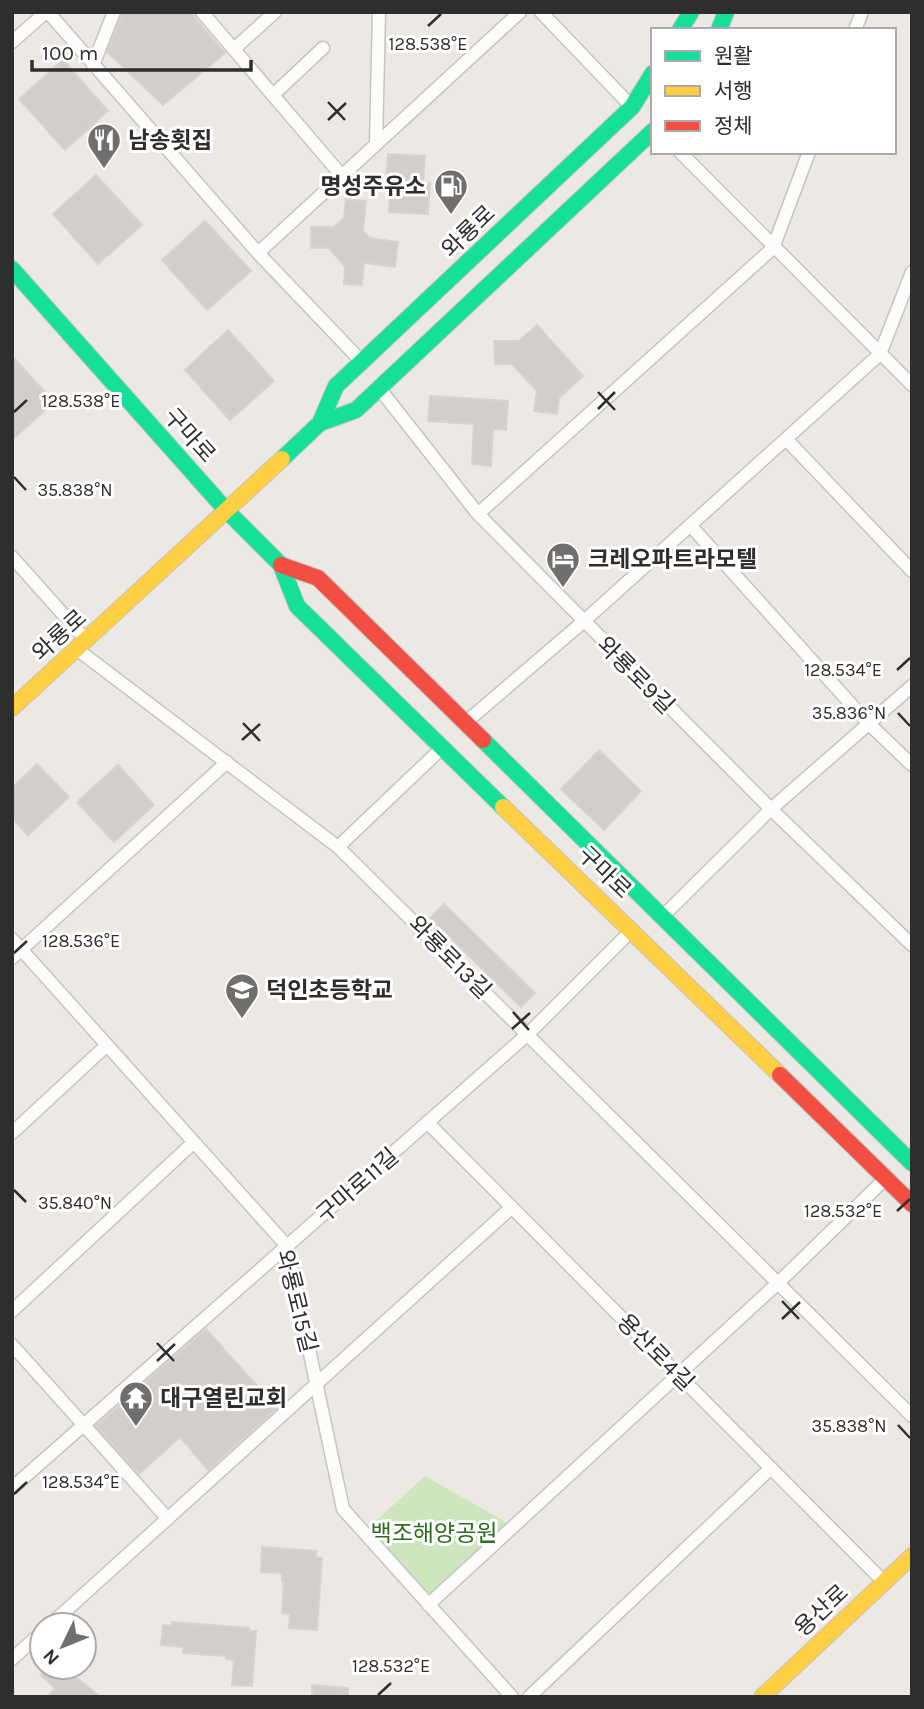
<svg xmlns="http://www.w3.org/2000/svg" width="924" height="1709" viewBox="0 0 924 1709" font-family="Karla,'Noto Sans KR',sans-serif">
<style>
.green{fill:#cee6be}
.building{fill:#d1cecb;stroke:#d7d4d0;stroke-width:2}
.lines{fill:none;stroke-linecap:round;stroke-linejoin:round}
.street-casing{stroke:#c5c4c5;stroke-width:15}
.fast-casing{stroke:#c5c4c5;stroke-width:18}
.slow-casing{stroke:#c5c4c5;stroke-width:18}
.jam-casing{stroke:#c5c4c5;stroke-width:18}
.street{stroke:#fcfcfb;stroke-width:12}
.fast{stroke:#16e098;stroke-width:16}
.slow{stroke:#ffcf43;stroke-width:16}
.jam{stroke:#f24e42;stroke-width:16}
.ticks{fill:none;stroke:#2e2e2e;stroke-width:2.5}
.labels{text-anchor:middle;stroke-width:6;stroke-linejoin:round;paint-order:stroke}
.poi-label{font-size:23px;font-weight:bold;fill:#2e2e2e;stroke:#fff;text-anchor:start}
.street-label{font-size:23px;fill:#2e2e2e;stroke:#fff}
.park-label{font-size:23px;fill:#2c6e1b;stroke:#fff}
.ticks-label{font-size:18px;text-anchor:middle;fill:#2e2e2e;stroke:#fff;stroke-width:6;stroke-linejoin:round;paint-order:stroke}
</style>
<rect width="100%" height="100%" fill="#ece8e4"/>
<!-- green -->
<path class="green" d="M425,1476L509,1524L429,1599L367,1529Z"/>
<!-- building -->
<path class="building" d="M123,12H193L195,18L225,53L163,105L107,52Z
M63,60L108,111L65,150L19,99Z
M388,154L425,156L423,183H430L428,214L389,212L391,182H386Z
M96,175L142,225L98,264L53,214Z
M346,199L366,201L363,230L369,238L398,242L395,267L364,263L362,285L344,284L345,267L329,248H311V227H334L344,218Z
M205,221L251,271L207,310L162,260Z
M537,325L583,376L559,398L557,414L534,411L537,391L512,364H495L494,341H519Z
M228,330L274,381L230,420L185,370Z
M12,356L54,402L12,440Z
M430,396L508,401L506,430L493,429L491,466L472,464L474,424L428,421Z
M599,750L641,791L604,830L561,789Z
M37,764L69,797L28,835L12,818V788Z
M118,765L154,805L114,842L77,802Z
M444,904L535,993L521,1007L430,918Z
M206,1329L277,1408L208,1470L180,1437L139,1474L96,1426Z
M262,1547L316,1551V1557L322,1558L317,1630L289,1628L290,1614L282,1613L284,1582H282V1573L261,1572Z
M172,1622L249,1628V1631H256L252,1686L232,1685L234,1660L226,1659V1656L183,1653L184,1647L161,1645L163,1625L172,1626Z
M48,1667H64L100,1697H48L55,1688L41,1675Z
M312,1685L348,1688V1697H312Z"/>
<g class="lines">
<!-- street casing -->
<g class="street-casing">
<path id="street" d="M48,12L258,253L363,363
M202,12L342,176
M541,12L632,107
M855,30L862,12
M12,42L46,12
M234,49L275,12
M93,65L114,12
M273,95L323,48
M376,144L379,12
M680,152L912,385
M258,253L520,12
M379,388L478,514L773,811L912,945
M786,439L912,571
M478,514L773,248L809,152
M690,525L868,723L912,765
M12,557L87,641
M78,650L338,847L912,1416
M465,723L583,622L880,354L912,272
M338,847L443,747
M661,918L771,809L912,686
M12,939L287,1246L343,1509L512,1697
M12,958L227,762
M427,1122L884,1582
M12,1133L107,1045
M12,1311L194,1142
M12,1345L168,1519
M12,1488L528,1034L632,930
M428,1605L778,1283L886,1178
M50,1625L512,1207
M12,1659L42,1632
M529,1697L771,1468"/>
</g>
<!-- fast casing -->
<g class="fast-casing">
<path id="fast" d="M680,30L691,12
M719,30L726,12
M12,269L226,510L281,565L297,606L503,807
M320,423L336,386L632,107L653,73
M282,459L320,423L356,410L653,131
M483,740L912,1163"/>
</g>
<!-- slow casing -->
<g class="slow-casing">
<path id="slow" d="M12,708L282,459
M503,807L780,1075
M762,1697L912,1556"/>
</g>
<!-- jam casing -->
<g class="jam-casing">
<path id="jam" d="M281,565L318,578L483,740
M780,1075L912,1204"/>
</g>
<!-- street -->
<use href="#street" class="street"/>
<!-- fast -->
<use href="#fast" class="fast"/>
<!-- slow -->
<use href="#slow" class="slow"/>
<!-- jam -->
<use href="#jam" class="jam"/>
</g>
<!-- ticks -->
<path class="ticks" d="M428,26L441,14M328,102L345,120M328,120L346,103M598,392L615,410M598,409L615,392M14,412L27,400M14,477L26,490M897,670L910,658M898,713L910,726M243,723L260,741M242,740L260,724M14,953L27,941M513,1012L529,1030M512,1029L530,1013M14,1190L26,1202M897,1211L910,1199M782,1301L799,1319M782,1319L800,1302M157,1343L174,1361M157,1361L175,1344M898,1425L910,1438M14,1494L27,1482M378,1695L391,1683"/>
<!-- icons -->
<defs>
<g id="restaurant-pin" transform="scale(1.75)"><path d="M0 17L-7.5 6A9.5 9.5 0 1 1 7.5 6Z" fill="#706f6e" stroke="#fff"/><path d="M-5-6h1v4h1v-4h1v4h1v-4h1v5L-1.5 .5V6h-2V.5L-5-1ZM5-6V6H3V1.5H1.5Q1.5-4 5-6Z" fill="#fff"/></g>
<g id="fuel-pin" transform="scale(1.75)"><path d="M0 17L-7.5 6A9.5 9.5 0 1 1 7.5 6Z" fill="#706f6e" stroke="#fff"/><path d="M-5.5-6h7V0h2V4h1.3V-2.5L3-4.5l.8-.8L6-3V5H2.5V1h-1V6h-7ZM-4.2-4.7v3.2H.2V-4.7Z" fill="#fff"/></g>
<g id="hotel-pin" transform="scale(1.75)"><path d="M0 17L-7.5 6A9.5 9.5 0 1 1 7.5 6Z" fill="#706f6e" stroke="#fff"/><path d="M-6-4.5h1.5V1H6V5H4.5V3h-9V5H-6ZM-4 0a1.8 1.8 0 1 1 3.6 0ZM.5 0V-2.5h3Q6-2.5 6 0Z" fill="#fff"/></g>
<g id="school-pin" transform="scale(1.75)"><path d="M0 17L-7.5 6A9.5 9.5 0 1 1 7.5 6Z" fill="#706f6e" stroke="#fff"/><path d="M0-5L7-2L0 1L-7-2ZM-4 1L0 2.5L4 1V4Q0 6-4 4Z" fill="#fff"/></g>
<g id="temple-pin" transform="scale(1.75)"><path d="M0 17L-7.5 6A9.5 9.5 0 1 1 7.5 6Z" fill="#706f6e" stroke="#fff"/><path d="M0-6L5-2H3V0L6.5 2.5H4V6H1.5V3h-3V6H-4V2.5H-6.5L-3 0V-2H-5Z" fill="#fff"/></g>
</defs>
<g fill-rule="evenodd">
<use href="#restaurant-pin" x="104" y="140"/>
<use href="#fuel-pin" x="451" y="186"/>
<use href="#hotel-pin" x="563" y="559"/>
<use href="#school-pin" x="242" y="990"/>
<use href="#temple-pin" x="136" y="1398"/>
</g>
<g class="labels">
<!-- poi labels -->
<g class="poi-label">
<text x="128" y="148">남송횟집</text>
<text x="426" y="194" text-anchor="end">명성주유소</text>
<text x="588" y="567">크레오파트라모텔</text>
<text x="266" y="998">덕인초등학교</text>
<text x="160" y="1406">대구열린교회</text>
</g>
<!-- street labels -->
<g class="street-label">
<text transform="translate(468 231) rotate(-44)" y="8">와룡로</text>
<text transform="translate(190 435) rotate(48)" y="8">구마로</text>
<text transform="translate(59 635) rotate(-42)" y="8">와룡로</text>
<text transform="translate(636 675) rotate(45)" y="8">와룡로9길</text>
<text transform="translate(605 872) rotate(44)" y="8">구마로</text>
<text transform="translate(450 957) rotate(45)" y="8">와룡로13길</text>
<text transform="translate(357 1185) rotate(-41)" y="8">구마로11길</text>
<text transform="translate(297 1301) rotate(76)" y="8">와룡로15길</text>
<text transform="translate(656 1352) rotate(45)" y="8">용산로4길</text>
<text transform="translate(821 1610) rotate(-43)" y="8">용산로</text>
</g>
<!-- park labels -->
<g class="park-label">
<text x="434" y="1541">백조해양공원</text>
</g>
</g>
<g class="ticks-label">
<text x="428" y="50">128.538°E</text>
<text x="81" y="407">128.538°E</text>
<text x="75" y="496">35.838°N</text>
<text x="843" y="676">128.534°E</text>
<text x="849" y="719">35.836°N</text>
<text x="81" y="947">128.536°E</text>
<text x="75" y="1209">35.840°N</text>
<text x="843" y="1217">128.532°E</text>
<text x="849" y="1432">35.838°N</text>
<text x="81" y="1488">128.534°E</text>
<text x="391" y="1672">128.532°E</text>
</g>
<!-- border -->
<rect width="924" height="1709" fill="none" stroke="#2e2e2e" stroke-width="28"/>
<!-- legend -->
<rect x="651" y="28" width="245" height="126" fill="#ffffff" stroke="#ababab" stroke-width="2"/>
<rect x="665" y="51" width="35" height="10" fill="#16e098" stroke="#ababab" stroke-width="2"/>
<text x="714" y="63" font-size="21" fill="#2e2e2e">원활</text>
<rect x="665" y="86" width="35" height="10" fill="#ffcf43" stroke="#ababab" stroke-width="2"/>
<text x="714" y="98" font-size="21" fill="#2e2e2e">서행</text>
<rect x="665" y="121" width="35" height="10" fill="#f24e42" stroke="#ababab" stroke-width="2"/>
<text x="714" y="133" font-size="21" fill="#2e2e2e">정체</text>
<!-- north arrow -->
<g transform="translate(63 1646) rotate(227)"><circle r="33" fill="#ffffff" stroke="#ababab" stroke-width="2"/>
<path d="M0-5L12 26L0 18L-12 26Z" fill="#706f6e"/>
<text y="-10" font-size="19" font-weight="bold" text-anchor="middle" fill="#2e2e2e">N</text>
</g>
<!-- scale -->
<path d="M32 60v10h219v-10" fill="none" stroke="#2e2e2e" stroke-width="3.5"/>
<text x="42" y="60" font-size="21" fill="#2e2e2e" stroke="#ffffff" stroke-width="5" paint-order="stroke">100 m</text>
</svg>
